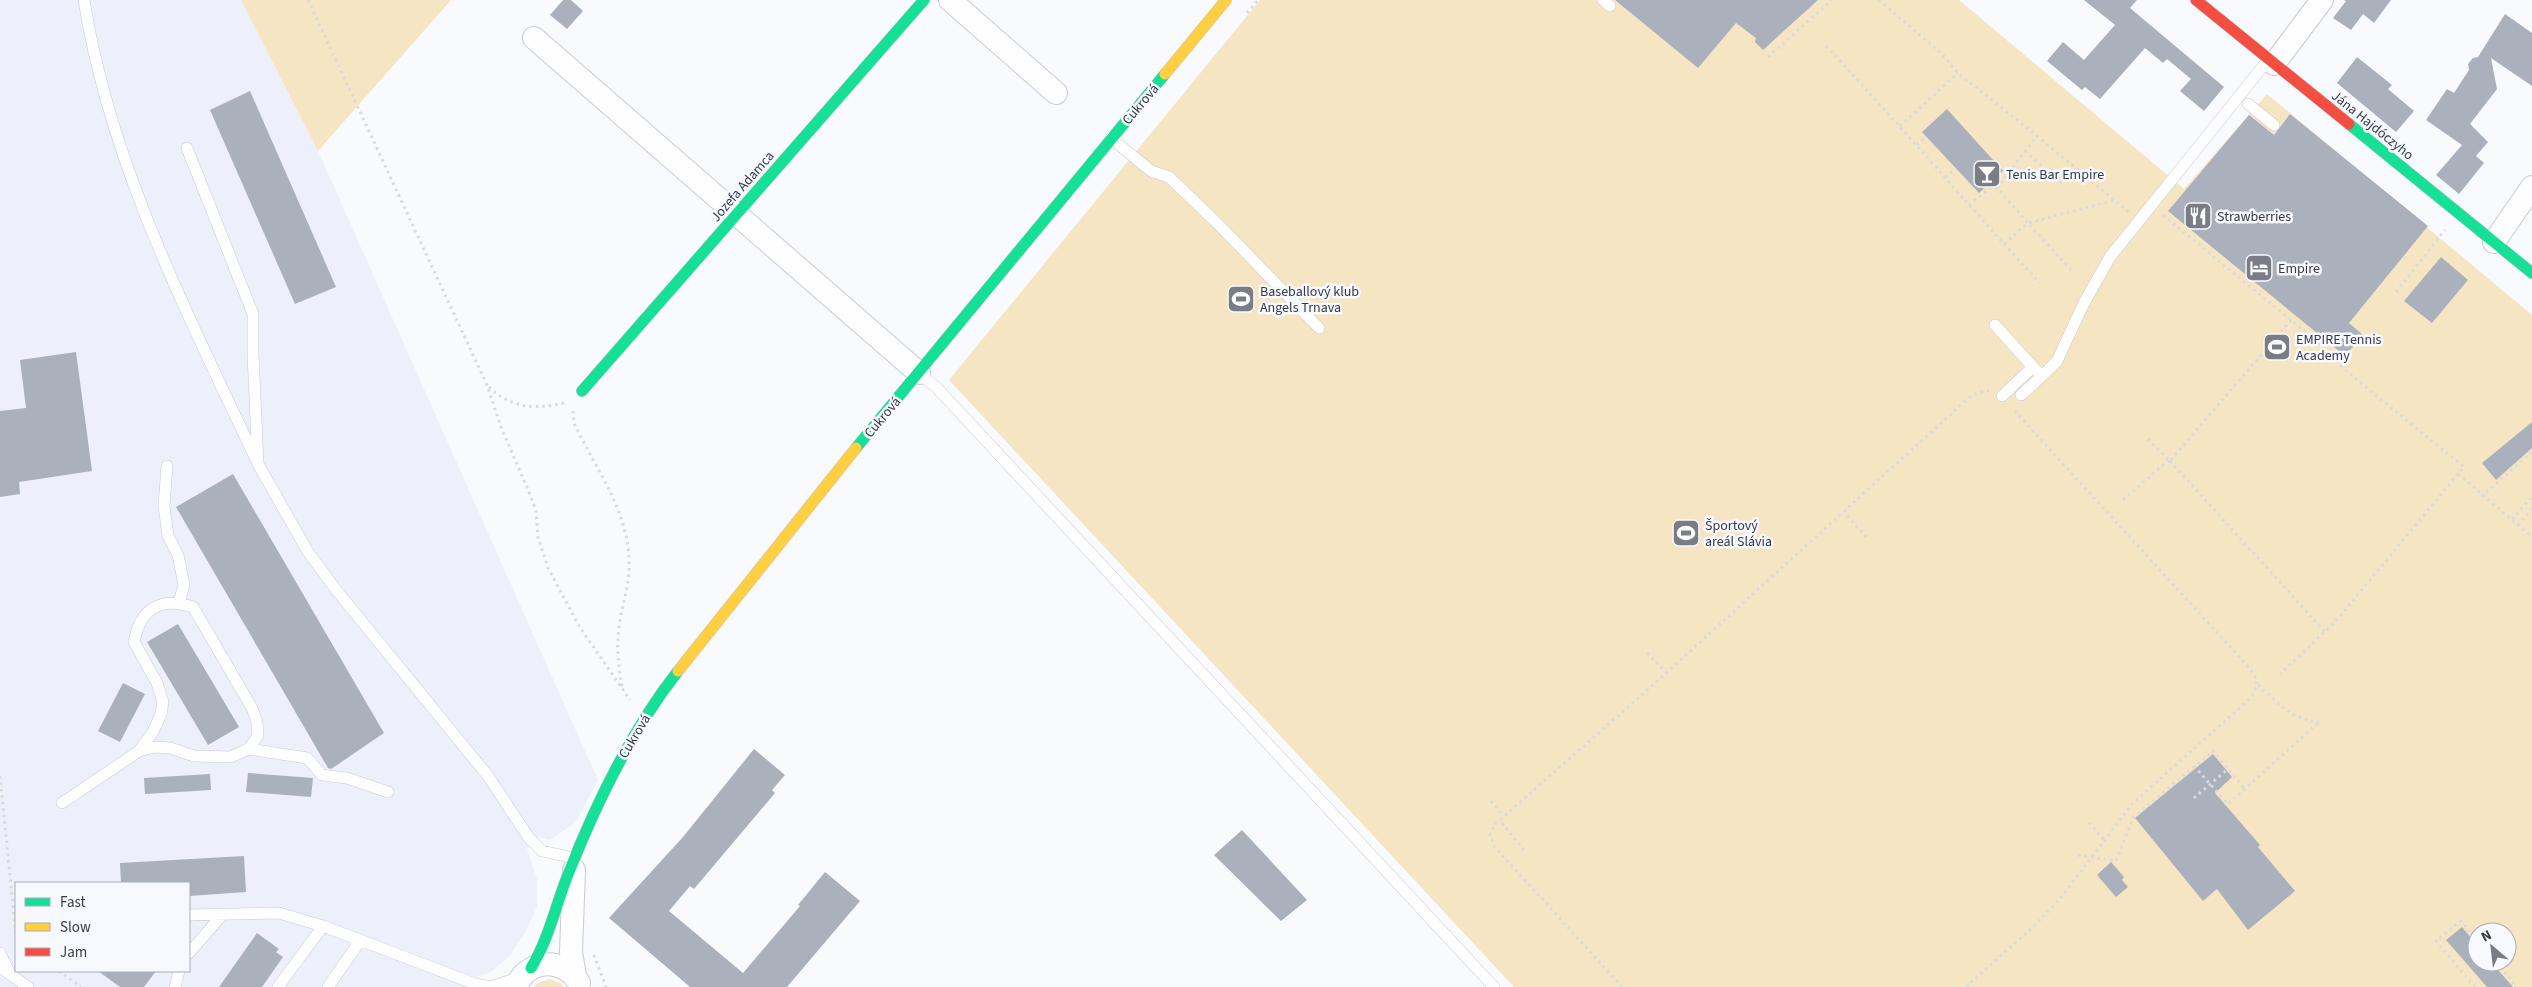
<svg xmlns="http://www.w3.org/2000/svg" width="2532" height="987" viewBox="0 0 2532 987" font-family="'Source Sans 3',sans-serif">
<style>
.built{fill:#edf0fa;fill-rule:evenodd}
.green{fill:#f6e5c2;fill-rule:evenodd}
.building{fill:#abb0bd}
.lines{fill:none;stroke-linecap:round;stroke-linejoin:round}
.lane-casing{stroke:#c9cbd2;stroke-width:12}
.street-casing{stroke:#c9cbd2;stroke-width:24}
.fast-casing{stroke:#c9cbd2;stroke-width:12}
.slow-casing{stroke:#c9cbd2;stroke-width:12}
.jam-casing{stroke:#c9cbd2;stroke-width:12}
.path{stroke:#dadadb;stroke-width:3;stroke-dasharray:2.5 4;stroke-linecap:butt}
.lane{stroke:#fefeff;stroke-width:11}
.street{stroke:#fefeff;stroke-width:22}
.fast{stroke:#16e098;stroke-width:11}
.slow{stroke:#ffcf43;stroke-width:11}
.jam{stroke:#f24e42;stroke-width:11}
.labels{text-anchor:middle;stroke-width:5;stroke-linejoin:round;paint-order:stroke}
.street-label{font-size:14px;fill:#353a45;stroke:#f7f9ff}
.poi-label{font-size:14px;fill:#353a45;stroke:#f7f9ff;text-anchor:start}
</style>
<rect width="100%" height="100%" fill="#f9fafd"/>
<!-- built -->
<path class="built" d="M0,0H241L318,151L598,780L575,823L550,840L538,837L527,849L537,879V907L525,933L510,955L491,972L479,976L474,987H0ZM16,883H189V971H16Z"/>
<!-- green -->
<path class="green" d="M241,0H451L318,151Z
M1260,0H1959L2184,189L2267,94L2532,315V987H1514L949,380ZM2477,932H2507V962H2477Z
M549,979L560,983L564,987H534L538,983Z"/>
<!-- building -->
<path class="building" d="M563,0H571L583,11L567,29L550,15Z
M1615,0H1818L1763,50L1755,42L1756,38L1736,23L1698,68Z
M2084,0H2137L2130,8L2224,87L2204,111L2180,91L2191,79L2167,59L2163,63L2145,48L2100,99L2085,87L2082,90L2047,61L2063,42L2084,60L2115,25Z
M2344,0H2391L2374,23L2363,14L2351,30L2333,18L2346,1Z
M2505,14L2532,33V86L2491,58L2497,89L2470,124L2488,142L2476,156L2484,163L2459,194L2436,175L2462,145L2426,120L2447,89L2454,93L2469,70L2468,64L2473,58L2478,57Z
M2357,57L2392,85L2388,89L2414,111L2396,132L2337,83Z
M250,91L336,287L295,304L210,110Z
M1947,109L2003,171L1979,193L1922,132Z
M2290,114L2428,226L2349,323L2363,335L2345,356L2168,211L2249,115L2274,135Z
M2441,257L2468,280L2432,323L2404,301Z
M76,352L92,471L19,482L20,494L0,497V411L26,408L20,360Z
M2532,422V448L2496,480L2482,463Z
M233,474L384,733L331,769L328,768L176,507Z
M178,624L239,727L208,745L147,642Z
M123,683L145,694L120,742L98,731Z
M754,749L785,775L772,790L775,793L694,889L690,886L669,911L743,973L800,906L798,905L825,872L860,901L787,987H690L609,918L683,837Z
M2213,754L2232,777L2215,793L2260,845L2258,847L2295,891L2248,930L2217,889L2203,901L2135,818Z
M248,773L313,778L311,797L246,792Z
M210,774L211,790L145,794L144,778Z
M1242,830L1307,900L1281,921L1214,855Z
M244,856L246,892L189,896V883H121L120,863Z
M2111,862L2124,877L2122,880L2128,887L2116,897L2097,875Z
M2462,927L2477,945V962H2491L2513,987H2487L2446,940Z
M257,933L279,949L276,952L283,957L262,987H219Z
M98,971H156L144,987H120Z"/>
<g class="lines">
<!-- lane casing -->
<g class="lane-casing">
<path id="lane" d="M84,0C110,165 188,314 258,464L253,354V314L187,148
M1603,0L1610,6
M2248,104L2274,125
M1111,138L1151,171L1169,177L1218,224L1319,328
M1995,325L2033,367
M919,373L937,388L1494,987
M2021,395L2042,376
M2002,396L2033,367L2042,376L2057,361L2084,303L2110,257L2268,60
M258,464L308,552L337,591L488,776L529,838L542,851L574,858
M167,466L164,506L168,536L178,555L184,585L179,602
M248,749L307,758L322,775L347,778L388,792
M62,803L139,751L153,732L161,714L163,702L157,683L134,642C140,609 160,596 193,607L252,708L257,722L258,736L248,749L231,757L194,756L170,748L155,747L139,751
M189,915L279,913L323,926
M0,953L9,972
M189,953L223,914
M0,967L28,987
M175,987L179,971
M278,987L323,926L475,984L491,987
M328,987L360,941
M491,987L520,977"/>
</g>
<!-- street casing -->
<g class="street-casing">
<path id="street" d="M950,0L1056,93
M534,38L919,373
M2274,64L2322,0
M2494,242L2532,187
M574,870L571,952L575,976
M516,987C527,958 564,957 579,983"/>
</g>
<!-- fast casing -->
<g class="fast-casing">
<path id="fast" d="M2349,124L2532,273
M582,391L924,0
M856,448L1165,74
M531,968C549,939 556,904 569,872C597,801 631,731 678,671"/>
</g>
<!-- slow casing -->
<g class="slow-casing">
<path id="slow" d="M1165,74L1226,0
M678,671L856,448"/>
</g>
<!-- jam casing -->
<g class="jam-casing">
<path id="jam" d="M2196,0L2349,124"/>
</g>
<!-- path -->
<path class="path" d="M308,0L487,385L501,427L531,497L536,511L538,537L548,568L579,626L630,700
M1879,0L1942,54L1958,73L2037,136
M1247,13L1258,0
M1826,46C1887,111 1945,178 2004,244L2028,223L1997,188L1991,187L1969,205
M1768,57L1832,0
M1900,126L1958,73
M1917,145L1924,139
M2025,151L2060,182L2068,171
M1945,177L1954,170
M1997,188L2037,136L2129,212
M2163,215L2337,358L2339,365L2464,467L2334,623L2280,674
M2004,244L2040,283
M2071,270L2028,223L2115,200
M2396,292L2445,230
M489,387C510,408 537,410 564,403
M573,411L574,423C597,472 632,515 629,571C628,590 621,609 619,628C616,648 619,668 622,688
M2148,439L2170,461L2291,320
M2532,452L2483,495L2532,537
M2170,461L2325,632
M2458,474L2483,495
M2123,500L2169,460
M1847,516L1868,539
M2512,519L2532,497
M2518,525L2532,509
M1647,653L1666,672
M2258,685C2281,704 2287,718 2319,722
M2194,766L2228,804L2319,722
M0,776L16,936
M2194,798L2228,769
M1491,801L1503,816
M1502,823L1524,850
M2089,823L2105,841
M2078,855L2116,861L2133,818L2213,751L2245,789
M594,955L606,987
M2496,962L2517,987
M59,971L81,987
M1622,987L1494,846L1490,835L1494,825L1643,694L1972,395L1989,390
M1966,987L2035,925L2059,900L2132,804L2251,698L2257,685L2255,676L2251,670L2013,409
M2475,987L2436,941L2461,921L2477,940"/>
<!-- lane -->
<use href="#lane" class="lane"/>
<!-- street -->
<use href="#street" class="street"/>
<!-- fast -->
<use href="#fast" class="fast"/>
<!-- slow -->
<use href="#slow" class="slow"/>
<!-- jam -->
<use href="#jam" class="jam"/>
</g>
<!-- icons -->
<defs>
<g id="bar-square" transform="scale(1.4375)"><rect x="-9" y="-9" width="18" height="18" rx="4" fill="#7a7d85" stroke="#f7f9ff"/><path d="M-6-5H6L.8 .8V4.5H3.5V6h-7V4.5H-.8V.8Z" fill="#fff"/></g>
<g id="restaurant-square" transform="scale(1.4375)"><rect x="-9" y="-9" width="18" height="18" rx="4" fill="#7a7d85" stroke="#f7f9ff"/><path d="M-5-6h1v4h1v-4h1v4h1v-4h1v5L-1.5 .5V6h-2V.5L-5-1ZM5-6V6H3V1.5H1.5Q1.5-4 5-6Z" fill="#fff"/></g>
<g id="hotel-square" transform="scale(1.4375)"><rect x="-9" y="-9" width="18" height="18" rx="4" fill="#7a7d85" stroke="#f7f9ff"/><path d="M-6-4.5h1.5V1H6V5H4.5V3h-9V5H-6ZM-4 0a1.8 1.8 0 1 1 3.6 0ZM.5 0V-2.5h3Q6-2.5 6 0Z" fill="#fff"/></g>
<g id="stadium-square" transform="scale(1.4375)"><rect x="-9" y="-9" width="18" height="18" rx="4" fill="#7a7d85" stroke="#f7f9ff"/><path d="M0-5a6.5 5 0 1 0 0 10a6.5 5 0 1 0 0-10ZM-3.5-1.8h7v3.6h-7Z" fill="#fff"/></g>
</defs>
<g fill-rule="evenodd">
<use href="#bar-square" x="1987" y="174"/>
<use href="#restaurant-square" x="2198" y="216"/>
<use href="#hotel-square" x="2259" y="268"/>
<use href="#stadium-square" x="1241" y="299"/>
<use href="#stadium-square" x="2277" y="347"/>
<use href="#stadium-square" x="1686" y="533"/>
</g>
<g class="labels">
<!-- street labels -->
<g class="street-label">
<text transform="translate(1140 104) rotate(-50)" y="5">Cukrová</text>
<text transform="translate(2373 125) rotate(39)" y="5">Jána Hajdóczyho</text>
<text transform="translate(742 186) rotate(-49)" y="5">Jozefa Adamca</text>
<text transform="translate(882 417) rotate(-50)" y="5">Cukrová</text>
<text transform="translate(634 736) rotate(-59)" y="5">Cukrová</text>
</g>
<!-- poi labels -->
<g class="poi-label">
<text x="2006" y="179">Tenis Bar Empire</text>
<text x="2217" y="221">Strawberries</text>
<text x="2278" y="273">Empire</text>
<text x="1260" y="296">Baseballový klub<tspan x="1260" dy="16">Angels Trnava</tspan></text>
<text x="2296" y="344">EMPIRE Tennis<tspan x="2296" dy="16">Academy</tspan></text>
<text x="1705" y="530">Športový<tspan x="1705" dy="16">areál Slávia</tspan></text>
</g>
</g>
<!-- legend -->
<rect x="15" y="882" width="175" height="90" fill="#f7f9ff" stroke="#a9adb5"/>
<rect x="25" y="898" width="25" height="8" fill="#16e098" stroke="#a9adb5"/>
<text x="60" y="907" font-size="15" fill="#353a45">Fast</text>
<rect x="25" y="923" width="25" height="8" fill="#ffcf43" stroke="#a9adb5"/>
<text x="60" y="932" font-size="15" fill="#353a45">Slow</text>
<rect x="25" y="948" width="25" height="8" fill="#f24e42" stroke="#a9adb5"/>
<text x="60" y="957" font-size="15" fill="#353a45">Jam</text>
<!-- north arrow -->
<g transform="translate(2492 947) rotate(332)"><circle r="24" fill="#f7f9ff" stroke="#a9adb5"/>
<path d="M0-4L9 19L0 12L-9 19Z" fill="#7a7d85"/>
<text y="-8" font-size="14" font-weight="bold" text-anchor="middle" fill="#353a45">N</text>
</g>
</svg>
